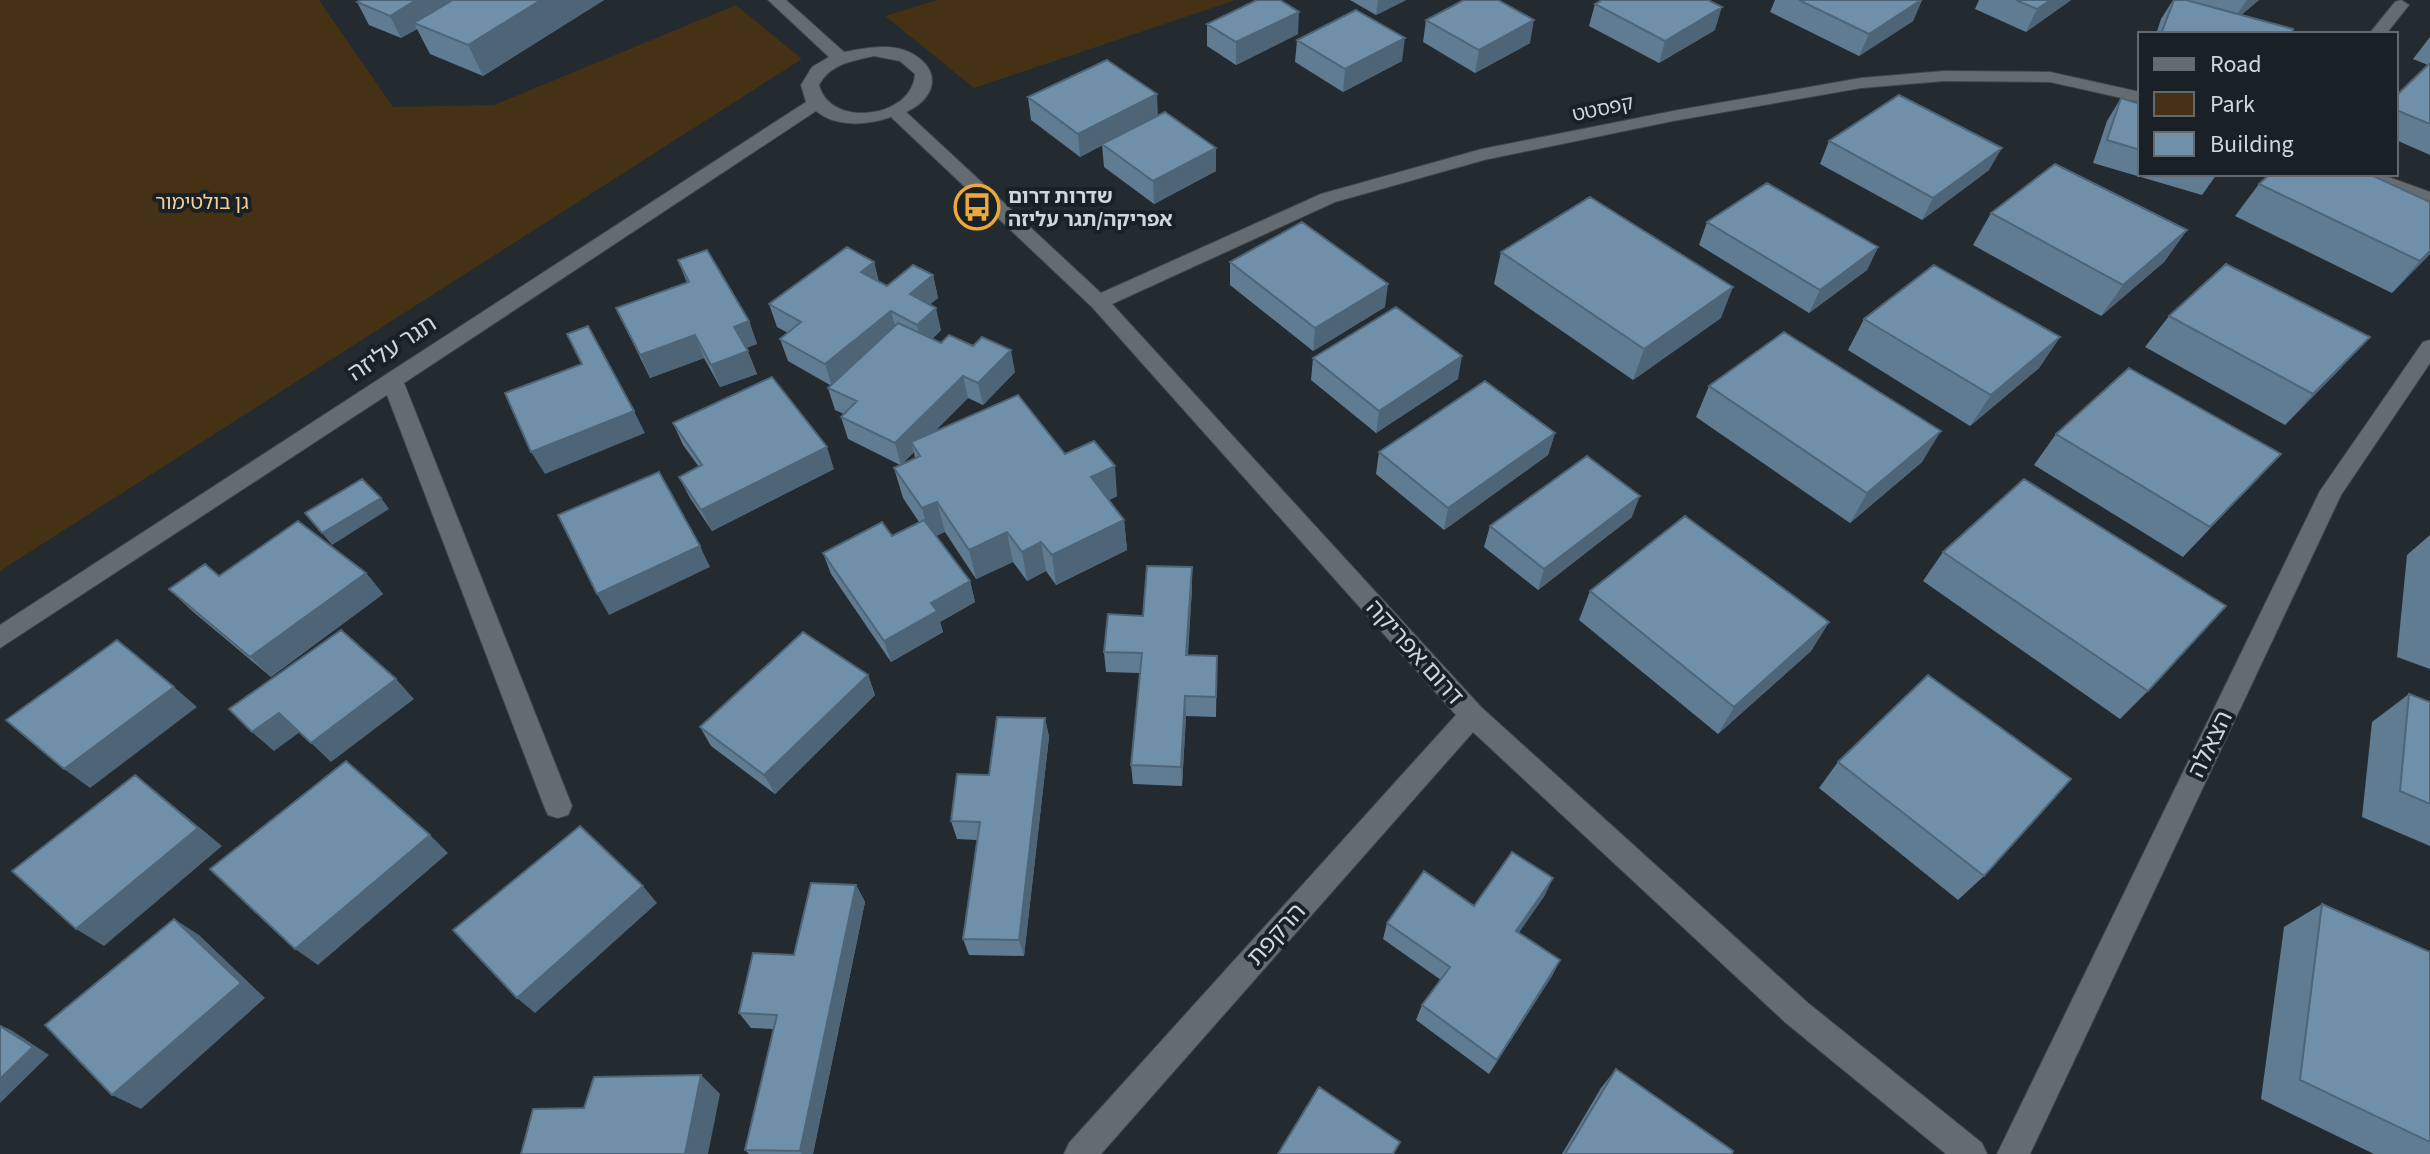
<svg xmlns="http://www.w3.org/2000/svg" width="2430" height="1154" viewBox="0 0 2430 1154" font-family="'Source Sans 3','Noto Sans Hebrew',sans-serif">
<style>
.green{fill:#453114}
.lines{fill:none;stroke-linecap:round;stroke-linejoin:round}
.minor-casing{stroke:#40464a;stroke-width:2}
.minor{fill:#646c72;fill-rule:evenodd}
.wall{fill:#607c92;fill-rule:evenodd}
.shaded-wall{fill:#4e6577}
.building{fill:#7090aa;stroke:#4e6577;stroke-width:2}
.labels{text-anchor:middle;stroke-width:8;stroke-linejoin:round;paint-order:stroke}
.far-street-label{font-size:20px;fill:#d1d6da;stroke:#1a2126}
.far-poi-label{font-size:20px;font-weight:bold;fill:#d1d6da;stroke:#1a2126;text-anchor:start}
.far-park-label{font-size:20px;fill:#f6cf98;stroke:#1a2126}
.street-label{font-size:24px;fill:#d1d6da;stroke:#1a2126}
</style>
<rect width="100%" height="100%" fill="#232a30"/>
<!-- green -->
<path class="green" d="M0,0H319L393,107L494,105L736,5L802,59L0,571Z
M937,0H1236L974,88L885,16Z"/>
<g class="lines">
<!-- minor casing -->
<g class="minor-casing">
<path id="minor" d="M768,0H786L844,52C865,48 893,42 913,54C943,72 935,99 906,112L1101,293L1321,194L1482,149L1673,111L1861,78L1944,71L2050,72L2140,92V102L2050,82L1944,81L1861,88L1673,121L1484,160L1335,202L1112,304L1481,707L1808,1003L1982,1143L1987,1154H1946L1786,1023L1473,732L1101,1154H1064L1069,1143L1456,715L1092,307L891,117C868,125 836,128 816,111L404,383L572,806L568,815L558,818L548,815L544,806L387,395L0,648V625L806,102L801,85L812,67L829,57ZM874,56L900,61L915,74C913,118 830,129 819,85C830,64 852,61 874,56Z
M2401,0L2409,5L2386,34H2369L2395,2Z
M2353,174H2380L2430,192V205L2355,178Z
M2430,340V363L2341,495L2030,1154H1997L2320,491L2423,342Z"/>
</g>
<!-- minor -->
<use href="#minor" class="minor"/>
</g>
<!-- wall -->
<path class="wall" d="M604,0L483,76L430,54L417,29L401,38L369,25L357,2Z
M1350,0H1406L1376,15Z
M1775,0H1922L1913,21L1859,56L1770,12Z
M1979,0H2071L2026,32L1975,9Z
M2173,0H2259L2241,15L2292,34H2156L2161,19Z
M1595,4L1715,30L1659,63L1589,26Z
M1426,20L1530,43L1475,73L1423,42Z
M1207,24L1298,34L1236,65L1207,46Z
M2430,37V155L2396,140V96L2428,65L2413,59Z
M1297,40L1402,61L1343,92L1295,62Z
M1028,97L1158,115L1216,171L1154,204L1104,167L1102,145L1080,157L1031,120Z
M2121,98L2140,104V174H2217L2202,195L2093,163L2107,121Z
M1829,141L1989,170L1922,220L1820,164Z
M2259,184L2430,202V254L2392,293L2235,216Z
M1991,213L2187,230L2164,262L2101,316L1973,245Z
M1707,222L1878,247L1867,270L1809,313L1699,245Z
M1501,252L1721,318L1633,380L1494,284Z
M678,260L749,321L757,344L746,348L757,374L720,387L704,358L650,378L616,308L687,283Z
M874,262L879,282L887,286L933,275L938,298L930,304L941,330L932,339L1015,372L983,405L968,398L934,432L1065,454L1117,496L1109,500L1124,520L1127,550L1056,585L1046,571L1027,581L1013,562L976,579L945,532L936,536L970,581L975,602L940,622L943,632L891,662L831,574L823,553L892,536L919,522L903,498L894,468L900,465L848,439L841,417L844,414L835,410L828,388L830,385L788,361L780,339L788,333L777,327L769,304ZM914,452L915,458L902,464Z
M1230,262L1385,307L1313,351L1230,285Z
M2169,316L2341,368L2285,425L2145,347Z
M1864,319L2060,337L2039,368L1970,426L1848,350Z
M1313,358L1458,379L1376,433L1311,380Z
M1709,386L1922,462L1850,523L1696,417Z
M673,423L834,469L712,531L690,498L679,477L699,467L683,445Z
M1555,433L1548,455L1444,530L1376,474L1379,452Z
M2056,434L2281,454L2183,557L2034,465Z
M1632,517L1538,590L1484,547L1490,526Z
M2430,535V669L2397,657L2407,555Z
M1943,552L2148,691L2120,719L1923,581Z
M1192,567V588L1188,655L1217,656L1216,717L1186,716L1182,786L1133,784L1131,765L1140,673L1106,672L1104,652Z
M366,573L383,594L271,677L191,610L169,589L219,576Z
M1590,591L1829,622L1811,651L1718,734L1579,620Z
M868,675L875,695L775,794L711,746L700,727Z
M2409,694L2430,702V846L2362,817L2372,722Z
M1045,718L1049,737L1024,956L969,955L963,939L977,840L957,839L951,821L989,775Z
M1838,762L1984,876L1958,900L1819,788Z
M856,885L865,902L813,1154H749L745,1150L774,1029L751,1028L739,1013L794,955Z
M1545,895L1519,932L1560,960L1552,976L1489,1074L1416,1020L1422,1005L1441,980L1383,939L1387,923L1474,906Z
M2322,904L2430,952V1154H2374L2261,1099L2284,927Z
M1616,1069L1732,1154H1562L1601,1088Z"/>
<!-- shaded-wall -->
<path class="shaded-wall" d="M416,0H465L414,23L417,29L401,38L390,16Z
M541,0H604L483,76L468,45Z
M1378,0H1406L1376,15Z
M1921,0H1922L1913,21L1859,56L1869,34Z
M2051,0H2071L2026,32L2037,9Z
M2247,0H2259L2231,23Z
M1722,7L1715,30L1659,63L1665,41Z
M1299,12L1298,34L1236,65V42Z
M1534,20L1530,43L1475,73L1479,50Z
M1405,38L1402,61L1343,92L1345,69Z
M1157,94L1158,117L1080,157L1078,134Z
M1216,148V171L1154,204L1153,181Z
M2002,148L1989,170L1922,220L1933,198Z
M2187,230L2164,262L2101,316L2123,285Z
M1878,247L1867,270L1809,313L1820,290Z
M2430,251V254L2392,293L2420,261Z
M874,262L879,285L861,272Z
M933,275L938,298L915,316L910,294Z
M1388,284L1385,307L1313,351L1315,328Z
M1733,287L1721,318L1633,380L1644,349Z
M936,308L941,330L922,347L917,325Z
M891,311L897,333L832,386L825,364Z
M749,321L757,344L742,349L734,327Z
M695,335L704,358L650,378L640,355Z
M2060,337L2039,368L1970,426L1991,395Z
M2370,337L2341,368L2285,425L2313,394Z
M1011,350L1015,372L983,405L978,383Z
M748,351L757,374L720,387L711,365Z
M1462,356L1458,379L1376,433L1379,411Z
M963,376L968,398L916,450L911,442L914,452L901,465L895,443Z
M634,411L645,433L545,474L531,452Z
M1941,431L1922,462L1850,523L1867,493Z
M1555,433L1548,455L1444,530L1448,508Z
M827,447L834,469L712,531L701,510Z
M1115,466L1117,496L1094,508L1091,477Z
M1640,496L1632,517L1538,590L1544,569Z
M381,498L389,509L332,545L322,533Z
M937,502L945,532L930,538L922,508Z
M1124,520L1127,550L1056,585L1052,555Z
M1007,532L1013,562L976,579L969,550Z
M1041,542L1046,571L1027,581L1022,552Z
M700,546L710,567L609,615L597,594Z
M1192,567V588L1186,675V655Z
M366,573L383,594L271,677L250,657Z
M970,581L975,602L940,622L943,632L891,662L884,641L931,603Z
M1829,622L1811,651L1718,734L1734,707Z
M868,675L875,695L775,794L764,775Z
M396,679L414,699L331,762L311,743Z
M174,687L197,707L90,788L64,769Z
M1185,696L1186,716L1182,786L1181,767Z
M279,713L300,732L274,751L252,732Z
M1045,718L1049,737L1024,956L1019,940Z
M135,775L159,794L222,846L104,946L76,929Z
M430,835L448,853L318,965L295,949Z
M1553,878L1545,895L1509,947L1516,931Z
M856,885L865,902L813,1154H802L800,1151Z
M643,886L657,903L535,1013L517,998Z
M174,919L199,935L265,998L141,1109L112,1095Z
M1560,960L1552,976L1489,1074L1497,1060Z
M0,1025L11,1030L49,1055L0,1103Z
M701,1075L720,1094L708,1154H685Z"/>
<!-- building -->
<path class="building" d="M361,0H416L390,16L357,2Z
M453,0H541L468,45L414,23Z
M1257,0H1280L1299,12L1236,42L1207,24Z
M1464,0H1498L1534,20L1479,50L1426,20Z
M1602,0H1708L1722,7L1665,41L1595,4Z
M1799,0H1921L1869,34Z
M2016,0H2051L2037,9Z
M2174,0H2186L2293,29L2292,34H2161Z
M1356,10L1405,38L1345,69L1297,40Z
M1107,60L1157,94L1078,134L1028,97Z
M2429,64L2430,65V124L2396,110V96Z
M1899,95L2002,148L1933,198L1829,141Z
M2121,98L2140,104V150L2107,140Z
M1165,112L1216,148L1153,181L1102,144Z
M2055,164L2187,230L2123,285L1991,213Z
M2270,174H2369L2430,202V251L2420,261L2259,184Z
M1767,183L1878,247L1820,290L1707,222Z
M1590,197L1733,287L1644,349L1501,252Z
M1302,222L1388,284L1315,328L1230,262Z
M847,247L874,262L861,272L887,286L913,265L933,275L910,294L936,308L917,325L891,311L825,364L780,339L801,322L769,304Z
M707,250L749,321L734,327L748,351L711,365L695,335L640,355L616,308L689,282L678,260Z
M2226,264L2370,337L2313,394L2169,316Z
M1934,265L2060,337L1991,395L1864,319Z
M1396,307L1462,356L1379,411L1313,358Z
M898,323L941,343L949,335L973,346L982,337L1011,350L978,383L963,376L895,443L841,417L857,401L828,388Z
M588,326L634,411L531,452L505,393L582,364L567,334Z
M1784,332L1941,431L1867,493L1709,386Z
M2129,368L2281,454L2210,527L2056,434Z
M772,377L827,447L701,510L679,477L702,465L673,423Z
M1485,381L1555,433L1448,508L1379,452Z
M1018,395L1065,454L1094,441L1115,466L1091,477L1124,520L1052,555L1041,542L1022,552L1007,532L969,550L937,502L922,508L894,468L920,456L911,442Z
M1587,456L1640,496L1544,569L1490,526Z
M659,472L700,546L597,594L558,515Z
M362,479L381,498L322,533L305,513Z
M2024,479L2226,606L2148,691L1943,552Z
M1685,516L1829,622L1734,707L1590,591Z
M924,520L970,581L931,603L937,611L884,641L823,553L882,522L892,536Z
M298,521L366,573L250,657L169,589L205,564L219,576Z
M1147,566L1192,567L1186,655L1217,656L1216,697L1185,696L1181,767L1131,765L1142,653L1104,652L1108,614L1143,616Z
M341,630L396,679L311,743L279,713L252,732L229,709Z
M803,632L868,675L764,775L700,727Z
M117,640L174,687L64,769L6,720Z
M1928,675L2071,779L1984,876L1838,762Z
M2409,694L2430,702V804L2400,791Z
M997,717L1045,718L1019,940L963,939L980,822L951,821L957,774L989,775Z
M346,761L430,835L295,949L210,869Z
M135,775L198,828L76,929L12,871Z
M580,826L643,886L517,998L453,930Z
M1512,852L1553,878L1516,931L1560,960L1497,1060L1422,1005L1450,967L1387,923L1424,871L1474,906Z
M811,883L856,885L800,1151L745,1150L777,1015L739,1013L753,953L794,955Z
M2322,904L2430,952V1142L2300,1080Z
M174,919L241,983L112,1095L45,1025Z
M0,1026L33,1047L0,1079Z
M1616,1069L1733,1151L1732,1154H1565Z
M701,1075L685,1154H521L533,1109L584,1108L594,1077Z
M1319,1087L1400,1142L1393,1154H1278Z"/>
<!-- icons -->
<defs>
<g id="bus-ring" transform="scale(2.3)"><circle r="9.5" fill="#1a2126" stroke="#eca93a" stroke-width="1.5"/><path d="M-5-6H5V4H4V6H2V4H-2V6H-4V4H-5ZM-3.5-4V0h7V-4ZM-3.5 1.2v1.5H-2V1.2ZM2 1.2v1.5H3.5V1.2Z" fill="#eca93a"/></g>
</defs>
<g fill-rule="evenodd">
<use href="#bus-ring" x="977" y="207"/>
</g>
<g class="labels">
<!-- far-street labels -->
<g class="far-street-label">
<text transform="translate(1603 108) rotate(-12)" y="7">קפסטט</text>
</g>
<!-- far-poi labels -->
<g class="far-poi-label">
<text x="1008" y="203">שדרות דרום<tspan x="1008" dy="23">אפריקה/תגר עליזה</tspan></text>
</g>
<!-- far-park labels -->
<g class="far-park-label">
<text x="202" y="209">גן בולטימור</text>
</g>
<!-- street labels -->
<g class="street-label">
<text transform="translate(392 348) rotate(-33)" y="8">תגר עליזה</text>
<text transform="translate(1415 652) rotate(48)" y="8">דרום אפריקה</text>
<text transform="translate(2210 744) rotate(-64)" y="8">הצאלה</text>
<text transform="translate(1276 934) rotate(-48)" y="8">הרקפת</text>
</g>
</g>
<!-- legend -->
<rect x="2138" y="32" width="260" height="144" fill="#1a2126" stroke="#63696e" stroke-width="2"/>
<rect x="2154" y="58" width="40" height="12" fill="#646c72" stroke="#63696e" stroke-width="2"/>
<text x="2210" y="72" font-size="24" fill="#d1d6da">Road</text>
<rect x="2154" y="92" width="40" height="24" fill="#453114" stroke="#63696e" stroke-width="2"/>
<text x="2210" y="112" font-size="24" fill="#d1d6da">Park</text>
<rect x="2154" y="132" width="40" height="24" fill="#7090aa" stroke="#63696e" stroke-width="2"/>
<text x="2210" y="152" font-size="24" fill="#d1d6da">Building</text>
</svg>
